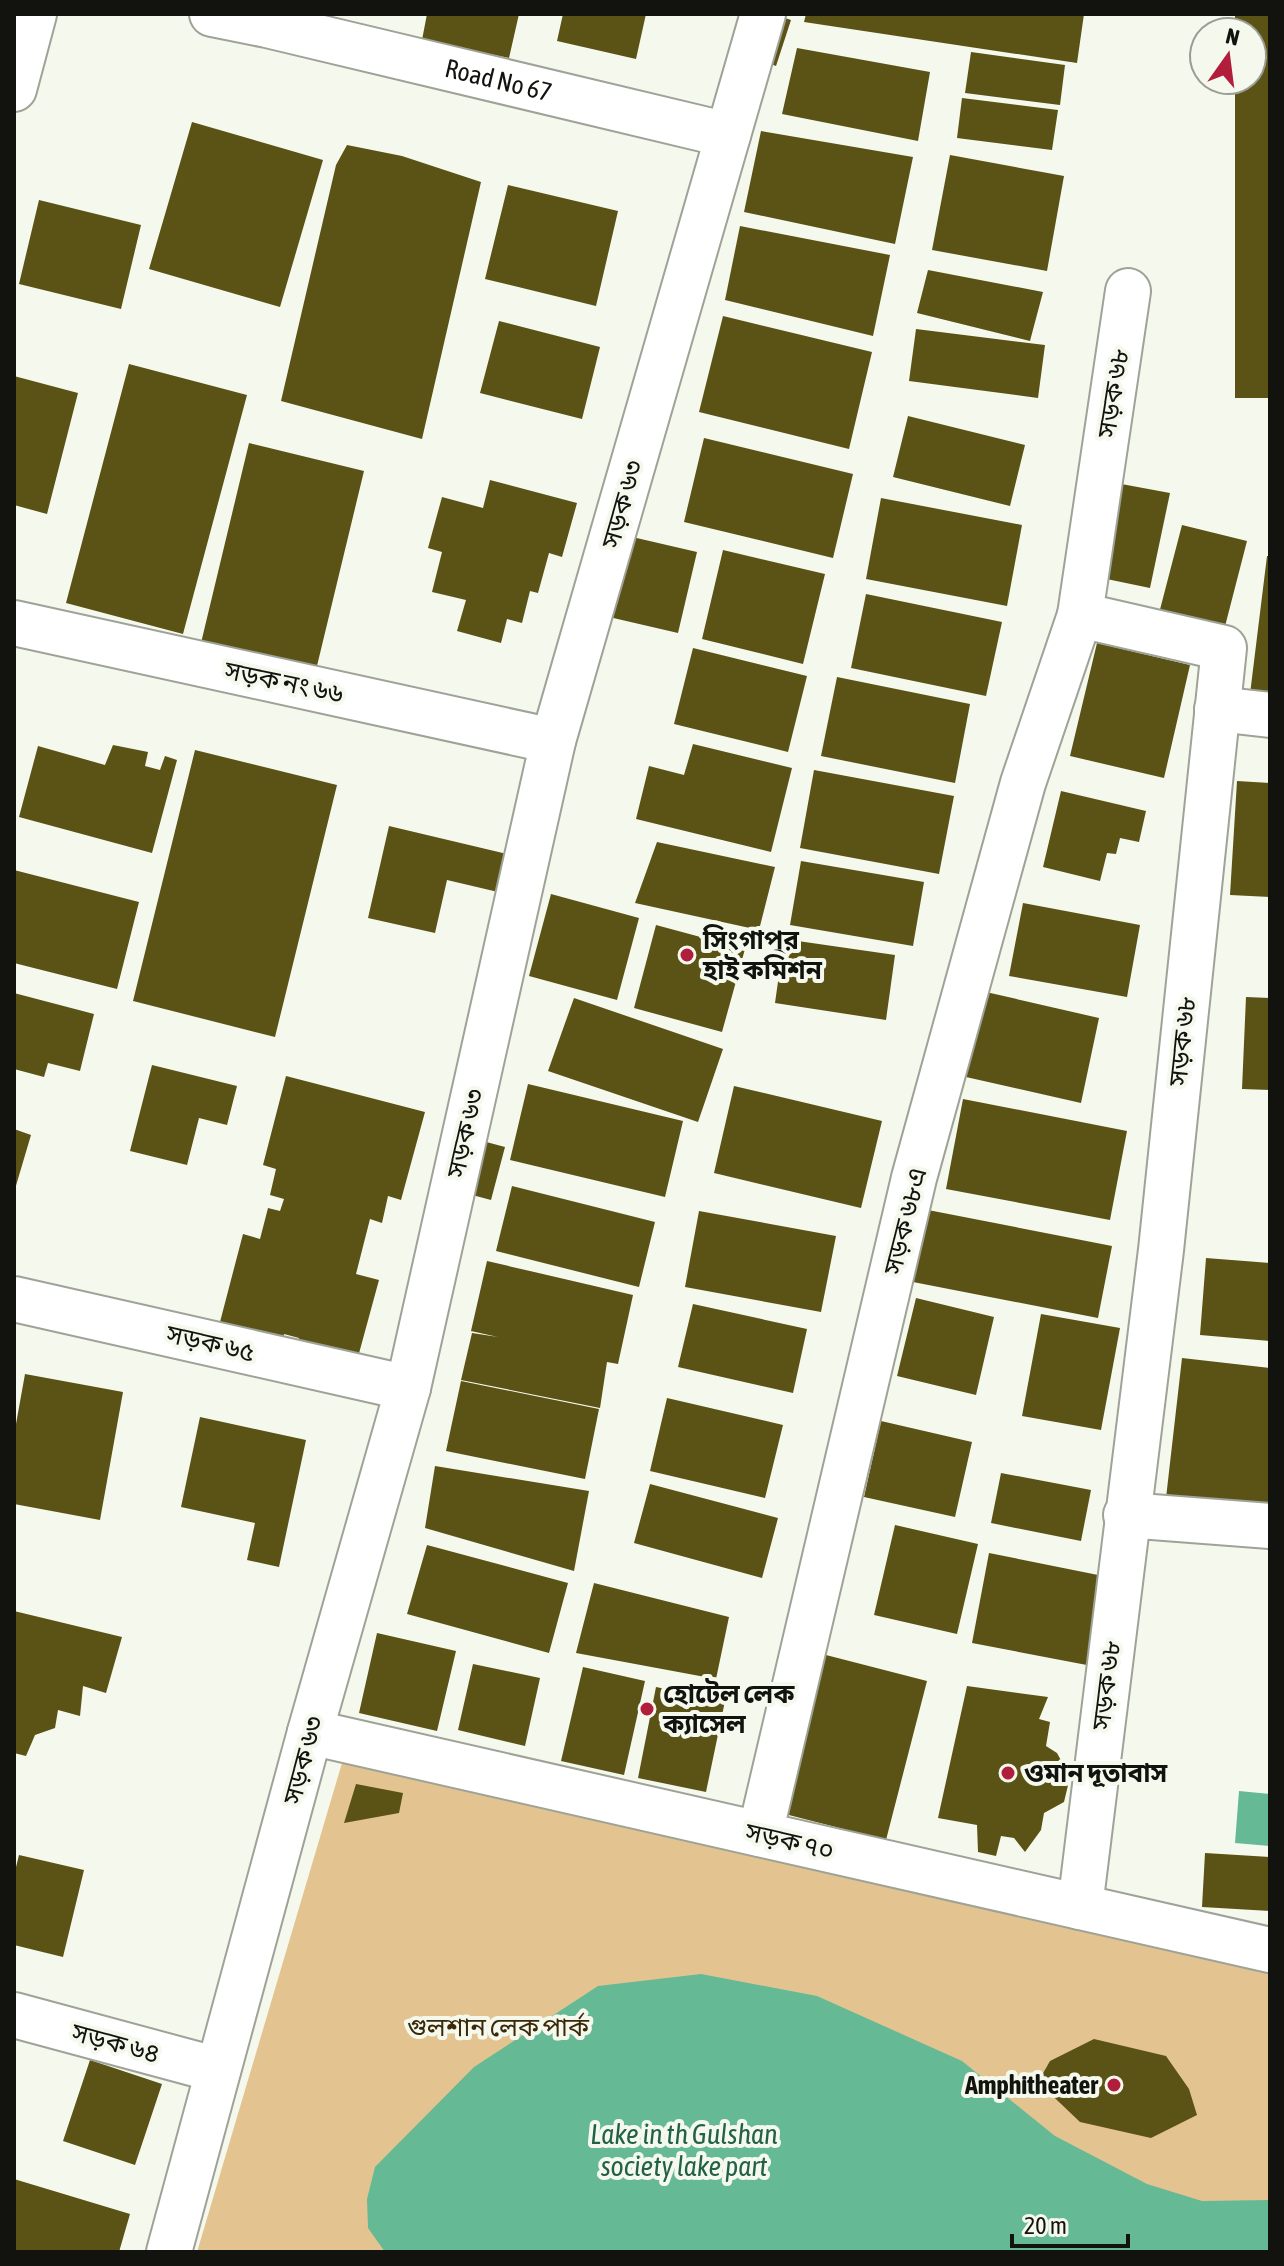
<svg xmlns="http://www.w3.org/2000/svg" width="1284" height="2266" viewBox="0 0 1284 2266" font-family="'Asap Condensed','Noto Sans Bengali',sans-serif">
<style>
.green{fill:#e3c490}
.water{fill:#65b995}
.building{fill:#5b5216}
.lines{fill:none;stroke-linecap:round;stroke-linejoin:round}
.minor-casing{stroke:#9ea297;stroke-width:48}
.minor{stroke:#fff;stroke-width:44}
.poi-dot{fill:#b11e3c;stroke:#f5f9ed;stroke-width:3}
.labels{text-anchor:middle;stroke-width:8;stroke-linejoin:round;paint-order:stroke}
.street-label{font-size:26px;fill:#12130f;stroke:#f5f9ed}
.poi-label{font-size:26px;font-weight:bold;fill:#12130f;stroke:#f5f9ed;text-anchor:start}
.park-label{font-size:26px;fill:#3a2909;stroke:#f5f9ed}
.water-label{font-size:28px;font-style:italic;fill:#226148;stroke:#f5f9ed}
</style>
<rect width="100%" height="100%" fill="#f5f9ed"/>
<!-- green -->
<path class="green" d="M342,1763L1270,1971V2252H197Z"/>
<!-- water -->
<path class="water" d="M1239,1791L1270,1794V1846L1235,1843Z
M701,1974L817,1996L962,2061L1055,2136L1147,2184L1202,2201L1270,2200V2252H385L368,2228L367,2199L375,2167L474,2067L598,1986Z"/>
<!-- building -->
<path class="building" d="M427,14H519L509,58L422,40Z
M563,14H646L636,59L557,41Z
M773,14L791,20L776,66L757,59Z
M806,14H1084L1077,63L804,22Z
M1235,14H1270V398H1235V80H1252V32H1235Z
M797,48L930,72L918,141L782,114Z
M971,52L1065,65L1060,105L965,93Z
M962,98L1058,110L1052,150L957,138Z
M192,122L323,160L280,307L149,269Z
M761,131L913,157L895,244L744,212Z
M347,145L402,156L481,182L422,439L281,401L336,165Z
M950,155L1064,176L1047,271L932,250Z
M508,185L618,211L596,306L485,279Z
M39,200L141,225L121,309L19,284Z
M740,226L890,255L873,336L725,300Z
M928,270L1043,292L1030,341L917,313Z
M723,316L872,352L849,449L699,412Z
M499,321L600,347L582,419L480,393Z
M916,329L1045,345L1038,398L909,381Z
M129,364L247,395L183,634L66,603Z
M14,376L78,393L47,514L14,505Z
M908,416L1025,445L1010,506L893,477Z
M704,438L853,474L833,558L684,522Z
M249,443L364,471L316,670L201,643Z
M490,480L577,503L562,557L549,553L538,593L530,591L522,623L507,619L501,643L457,631L466,600L432,592L442,552L428,548L442,497L483,508Z
M1116,483L1170,493L1150,588L1097,577Z
M881,498L1022,525L1007,606L866,579Z
M1182,525L1247,541L1222,638L1157,621Z
M628,536L697,552L678,633L609,617Z
M723,550L825,574L803,664L702,639Z
M1267,556H1270V697L1250,694Z
M866,594L1002,622L986,696L851,668Z
M1097,643L1190,665L1164,778L1070,756Z
M693,648L807,676L788,752L674,724Z
M837,677L970,704L955,783L821,756Z
M693,744L792,768L771,852L636,819L649,766L684,775Z
M113,745L148,752L145,766L160,770L165,756L177,760L152,853L19,817L38,746L105,765Z
M195,750L337,785L275,1037L133,1001Z
M814,770L954,796L939,874L800,848Z
M1237,781L1270,783V897L1230,895Z
M1061,791L1146,811L1139,842L1120,838L1116,854L1107,853L1100,881L1043,867Z
M389,826L507,854L498,892L447,880L435,933L368,918Z
M657,842L775,867L759,930L635,903Z
M801,861L924,882L913,946L790,925Z
M14,870L139,902L117,989L14,963Z
M551,894L639,918L617,1000L529,976Z
M1023,903L1140,925L1127,997L1009,976Z
M656,925L745,949L722,1032L634,1008Z
M784,939L895,955L886,1020L775,1003Z
M986,992L1099,1018L1081,1103L966,1077Z
M14,993L94,1014L80,1071L48,1063L44,1077L14,1069Z
M1246,997L1270,998V1090L1242,1089Z
M574,998L723,1049L698,1122L548,1071Z
M152,1065L237,1086L227,1125L199,1118L187,1165L130,1151Z
M286,1076L425,1112L401,1200L388,1196L382,1223L370,1219L356,1274L379,1280L358,1357L298,1342L299,1338L284,1334L283,1339L220,1322L243,1234L260,1239L268,1208L280,1211L284,1199L270,1195L276,1169L263,1165Z
M528,1084L683,1121L665,1197L510,1160Z
M734,1086L882,1121L861,1208L714,1173Z
M963,1099L1127,1131L1110,1220L946,1189Z
M14,1129L31,1135L15,1189H14Z
M475,1139L505,1147L491,1200L461,1192Z
M512,1186L655,1222L639,1287L496,1251Z
M928,1210L1112,1246L1098,1318L913,1282Z
M699,1211L836,1236L821,1312L685,1287Z
M1206,1258L1270,1263V1341L1200,1335Z
M487,1261L633,1295L618,1364L607,1362L600,1408L461,1380L472,1333L498,1337L471,1331Z
M916,1298L994,1317L976,1395L897,1376Z
M693,1304L807,1329L793,1393L678,1367Z
M1041,1314L1120,1328L1101,1430L1022,1416Z
M1182,1358L1270,1368V1509L1166,1498Z
M25,1374L123,1392L100,1520L14,1504V1435Z
M461,1381L599,1409L585,1479L446,1451Z
M667,1398L783,1425L765,1498L650,1471Z
M200,1417L306,1440L279,1567L247,1560L255,1523L181,1507Z
M881,1421L972,1442L955,1517L864,1497Z
M435,1466L589,1491L574,1571L425,1528Z
M1001,1473L1091,1490L1081,1541L991,1523Z
M650,1484L778,1518L762,1578L634,1543Z
M895,1525L978,1544L957,1634L874,1615Z
M427,1545L568,1583L549,1653L407,1614Z
M989,1553L1108,1577L1092,1666L972,1643Z
M594,1583L729,1617L716,1679L576,1653Z
M14,1611L122,1637L106,1693L83,1686L80,1716L58,1710L55,1728L35,1735L26,1756L14,1753Z
M377,1633L456,1651L437,1731L359,1713Z
M826,1655L927,1681L886,1840L785,1814Z
M473,1664L540,1678L525,1746L458,1730Z
M583,1667L645,1681L624,1775L561,1761Z
M967,1686L1048,1697L1039,1719L1050,1722L1046,1746L1057,1753L1070,1777L1064,1802L1044,1813L1041,1830L1025,1852L1014,1838L1001,1836L996,1856L978,1852L977,1825L938,1818Z
M656,1687L725,1701L706,1792L638,1778Z
M356,1784L403,1793L399,1813L344,1823Z
M1205,1853L1270,1857V1911L1202,1907Z
M19,1855L84,1870L63,1957L14,1945V1875Z
M1094,2039L1166,2056L1189,2089L1197,2115L1151,2138L1080,2122L1038,2082L1050,2061Z
M90,2060L162,2084L135,2165L63,2141Z
M14,2179L130,2214L119,2252H14Z"/>
<g class="lines">
<!-- minor casing -->
<g class="minor-casing">
<g id="minor">
<path id="s1" d="M212,14L267,25L728,135"/>
<path d="M14,89L34,14"/>
<path d="M14,623L553,741"/>
<path d="M1217,709L1270,715"/>
<path d="M14,1299L408,1388"/>
<path d="M1126,1515L1270,1526"/>
<path d="M310,1732L1270,1950"/>
<path d="M760,1834L914,1178L1023,783L1080,615"/>
<path d="M1080,1907L1161,1250L1224,648L1080,615L1128,291"/>
<path d="M14,2015L218,2070"/>
<path d="M169,2252L310,1732L408,1388L553,741L763,14"/>
</g>
</g>
<!-- minor -->
<use href="#minor" class="minor"/>
</g>
<!-- markers -->
<g class="poi-dot">
<circle cx="687" cy="955" r="8"/>
<circle cx="647" cy="1709" r="8"/>
<circle cx="1008" cy="1773" r="8"/>
<circle cx="1114" cy="2085" r="8"/>
</g>
<g class="labels">
<!-- street labels -->
<g class="street-label">
<text dy="9" stroke="none"><textPath href="#s1" startOffset="294">Road No 67</textPath></text>
<text transform="translate(1113 393) rotate(-81)" y="9">সড়ক ৬৮</text>
<text transform="translate(622 504) rotate(-74)" y="9">সড়ক ৬৩</text>
<text transform="translate(284 682) rotate(12)" y="9">সড়ক নং ৬৬</text>
<text transform="translate(1182 1041) rotate(-84)" y="9">সড়ক ৬৮</text>
<text transform="translate(465 1133) rotate(-77)" y="9">সড়ক ৬৩</text>
<text transform="translate(905 1221) rotate(-76)" y="9">সড়ক ৬৮এ</text>
<text transform="translate(211 1343) rotate(13)" y="9">সড়ক ৬৫</text>
<text transform="translate(1106 1685) rotate(-83)" y="9">সড়ক ৬৮</text>
<text transform="translate(303 1760) rotate(-75)" y="9">সড়ক ৬৩</text>
<text transform="translate(790 1841) rotate(13)" y="9">সড়ক ৭০</text>
<text transform="translate(116 2043) rotate(15)" y="9">সড়ক ৬৪</text>
</g>
<!-- poi labels -->
<g class="poi-label">
<text x="703" y="949">সিংগাপুর<tspan x="703" dy="30">হাই কমিশন</tspan></text>
<text x="663" y="1703">হোটেল লেক<tspan x="663" dy="30">ক্যাসেল</tspan></text>
<text x="1024" y="1782">ওমান দূতাবাস</text>
<text x="1098" y="2094" text-anchor="end">Amphitheater</text>
</g>
<!-- park labels -->
<g class="park-label">
<text x="498" y="2036">গুলশান লেক পার্ক</text>
</g>
<!-- water labels -->
<g class="water-label">
<text x="684" y="2144">Lake in th Gulshan<tspan x="684" dy="32">society lake part</tspan></text>
</g>
</g>
<!-- border -->
<rect width="1284" height="2266" fill="none" stroke="#12130f" stroke-width="32"/>
<!-- north arrow -->
<g transform="translate(1228 56) rotate(14)"><circle r="38" fill="#f5f9ed" stroke="#9a9d94" stroke-width="2"/>
<path d="M0-6L14 30L0 20L-14 30Z" fill="#b11e3c"/>
<text y="-12" font-size="22" font-weight="bold" text-anchor="middle" fill="#12130f">N</text>
</g>
<!-- scale -->
<path d="M1012 2234v12h116v-12" fill="none" stroke="#12130f" stroke-width="4"/>
<text x="1024" y="2234" font-size="24" fill="#12130f" stroke="#f5f9ed" stroke-width="6" paint-order="stroke">20 m</text>
</svg>
